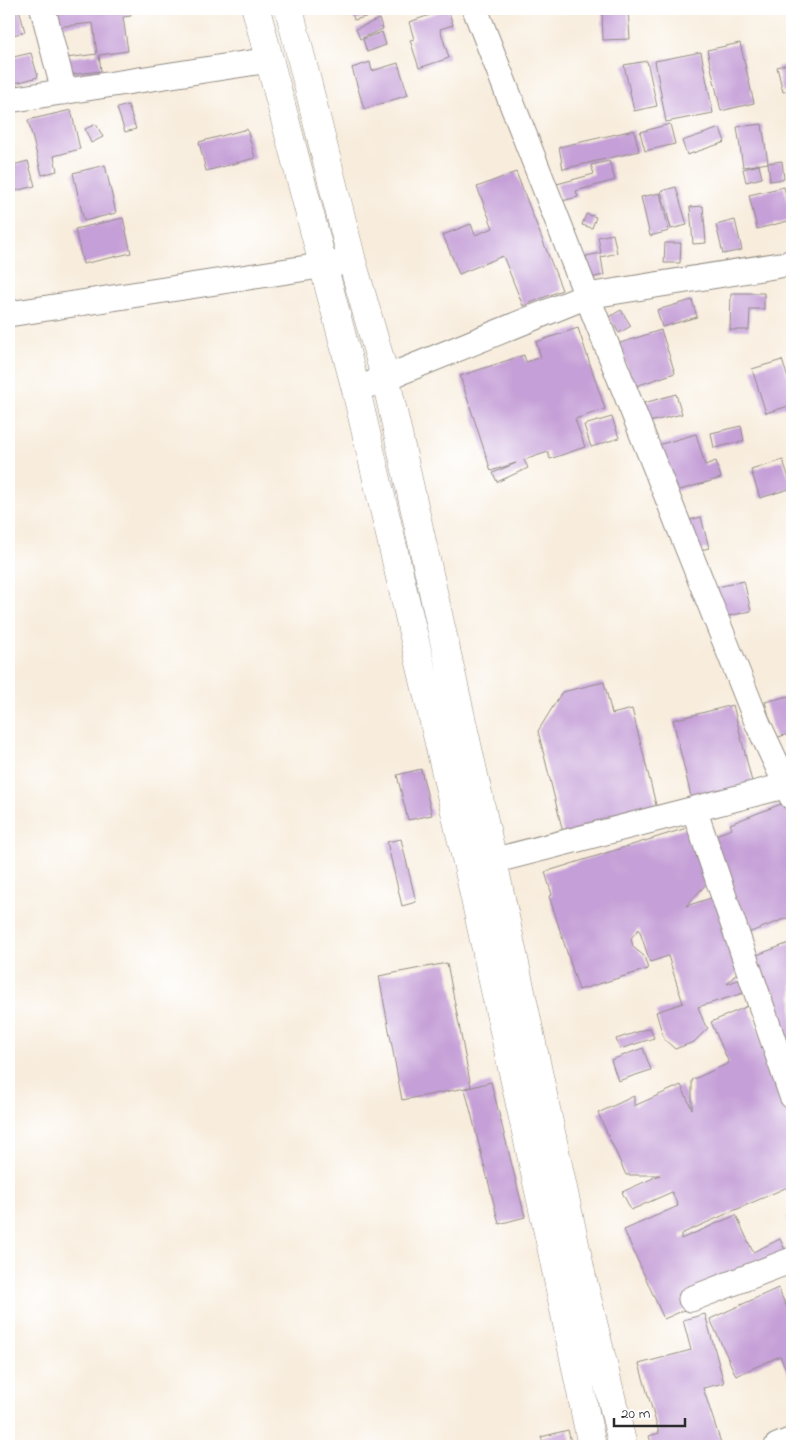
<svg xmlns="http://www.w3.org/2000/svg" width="801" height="1455" viewBox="0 0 801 1455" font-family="'Indie Flower',sans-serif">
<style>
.building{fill:#c59fd7}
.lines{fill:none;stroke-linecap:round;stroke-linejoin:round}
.minor-casing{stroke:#928c84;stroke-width:27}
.major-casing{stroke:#928c84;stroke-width:29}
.minor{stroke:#fff;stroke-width:25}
.major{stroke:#fff;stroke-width:28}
</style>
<rect width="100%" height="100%" fill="#fff"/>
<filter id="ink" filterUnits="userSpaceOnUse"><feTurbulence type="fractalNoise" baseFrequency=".02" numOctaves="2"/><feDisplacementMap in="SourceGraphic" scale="10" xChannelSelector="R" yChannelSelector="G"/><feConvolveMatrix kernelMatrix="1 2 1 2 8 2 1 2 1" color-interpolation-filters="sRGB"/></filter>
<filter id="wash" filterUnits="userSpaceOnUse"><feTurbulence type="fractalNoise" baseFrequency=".0096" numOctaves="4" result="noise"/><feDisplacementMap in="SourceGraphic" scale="20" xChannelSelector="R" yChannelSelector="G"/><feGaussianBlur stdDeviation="1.12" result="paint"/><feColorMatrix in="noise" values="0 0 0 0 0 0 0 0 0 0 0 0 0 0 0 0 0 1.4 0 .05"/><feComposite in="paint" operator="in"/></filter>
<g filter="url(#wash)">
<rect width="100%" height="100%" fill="#f8eddd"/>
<g id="blocks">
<!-- building -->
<path class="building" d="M9,9H19L25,32L9,36Z
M54,9H130L131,16L123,17L128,51L99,55L101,71L68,75L66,58L97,54L93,23L56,27Z
M351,9H372L373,15L354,20Z
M448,9L453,25L440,29L449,58L419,68L410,40L414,39L409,22Z
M628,9L630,39L603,40L602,10Z
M379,19L383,29L360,39L356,29Z
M382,32L386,45L367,52L363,39Z
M740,43L754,103L721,111L707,50Z
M701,52L713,113L666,122L655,61Z
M31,53L38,77L9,85V58Z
M647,61L657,106L634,111L624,65Z
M370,62L372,71L398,63L408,95L364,109L352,68Z
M792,63V90L783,92L777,67Z
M128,105L136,129L125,132L117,108Z
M71,110L80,149L54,156L57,171L42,175L28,120Z
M96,124L103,137L91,143L85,129Z
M670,124L675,144L645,151L640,132Z
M762,124L768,163L743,167L737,127Z
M720,128L725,142L687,155L682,141Z
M247,129L255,158L206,171L199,142Z
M634,130L639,151L563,169L559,147Z
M28,161L35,186L15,191L9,166Z
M609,161L615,180L576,191L578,197L562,201L557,184L594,174L591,165Z
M782,161L784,179L770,181L768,163Z
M105,165L116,213L84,221L73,173Z
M759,165L762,178L746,182L743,169Z
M516,172L562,290L523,306L503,256L459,274L443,235L471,224L475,235L493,228L477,187Z
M676,187L687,225L671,229L661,191Z
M784,187L792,220L757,229L749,195Z
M660,193L669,231L650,236L641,197Z
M703,206L706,243L693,244L690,207Z
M586,214L596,217L592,228L582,225Z
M123,218L131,253L83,264L75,229Z
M735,220L742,250L723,254L716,225Z
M613,234L617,253L601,257L604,275L591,278L586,256L601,253L598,237Z
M665,243H681L680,263H664Z
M731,293H764V309H750L749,330H730Z
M692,300L697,317L662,327L657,310Z
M621,310L631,326L619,333L609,317Z
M578,328L605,409L575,419L585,447L550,459L548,452L524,460L528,468L497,482L493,473L516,463L491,471L460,376L524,355L526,362L541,357L536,342Z
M661,330L675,373L633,387L620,343Z
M782,360L792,390V405L766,413L752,369Z
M676,394L682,414L649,422L644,403Z
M612,417L619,438L591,447L584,425Z
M741,426L744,441L714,448L711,433Z
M696,434L705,465L716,461L721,478L673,492L658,445Z
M783,460L792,488L760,498L751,470Z
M701,517L709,548L693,552L685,521Z
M744,581L751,611L720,618L713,588Z
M604,682L612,714L632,709L659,817L565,840L538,731L562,692Z
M792,695V733L775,738L765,702Z
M733,705L754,790L693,805L673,720Z
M792,752V785L784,755Z
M421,769L432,815L408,820L397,775Z
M789,801L792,809V916L748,933L710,837L732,829L730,824Z
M693,826L710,880L686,906L714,897L740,969L727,984L738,980L750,991L698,1007L705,1025L708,1028L694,1042L675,1049L664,1039L656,1012L683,1003L668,956L650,962L639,929L631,938L633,947L644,956L648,969L579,990L549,896L552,895L545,872Z
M401,839L416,902L402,906L387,842Z
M792,942V1036L786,1038L754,956Z
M447,963L471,1087L402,1100L379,976Z
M748,1006L765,1044L761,1046L792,1114V1185L681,1234V1239L736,1215L753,1252L780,1239L791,1263L664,1319L624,1230L678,1206L672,1192L631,1210L622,1192L660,1175H626L598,1113L634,1096V1106L681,1085L692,1109V1080L729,1063L711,1022Z
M650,1028L654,1038L620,1049L616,1039Z
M792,1040V1074L783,1044Z
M643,1048L651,1070L618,1081L611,1060Z
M491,1082L525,1217L499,1224L465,1089Z
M792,1216V1236L787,1217Z
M778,1288L792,1319V1383L780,1356L736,1376L710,1319Z
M705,1314L724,1383L703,1388L722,1446H652L649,1436L659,1433L639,1364L691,1350L683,1320Z
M568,1430L572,1446H544L541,1437Z"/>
</g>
</g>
<g filter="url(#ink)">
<use href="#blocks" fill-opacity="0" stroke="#928c84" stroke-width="1"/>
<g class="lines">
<!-- minor casing -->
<g class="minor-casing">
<path id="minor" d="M43,9L64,92
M475,9L587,296L758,724L792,797
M9,100L269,60
M9,314L352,261
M356,390L587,296L792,263
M694,809L792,1096
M473,866L792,784
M691,1299L792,1260
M777,1446L792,1440"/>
</g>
<!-- major casing -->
<g class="major-casing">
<path id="major" d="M256,9L356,390L468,867L551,1246L592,1446
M289,9L352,261L386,380L493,861L582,1277L623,1446"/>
</g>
<!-- minor -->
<use href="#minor" class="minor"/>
<!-- major -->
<use href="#major" class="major"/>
</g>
</g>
<!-- margin -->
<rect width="801" height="1455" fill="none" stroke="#fff" stroke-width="30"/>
<!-- scale -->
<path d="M614 1418v8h71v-8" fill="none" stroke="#2b2b2b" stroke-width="2.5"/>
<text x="621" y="1418" font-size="15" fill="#2b2b2b" stroke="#ffffff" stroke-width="4" paint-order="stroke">20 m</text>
</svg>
